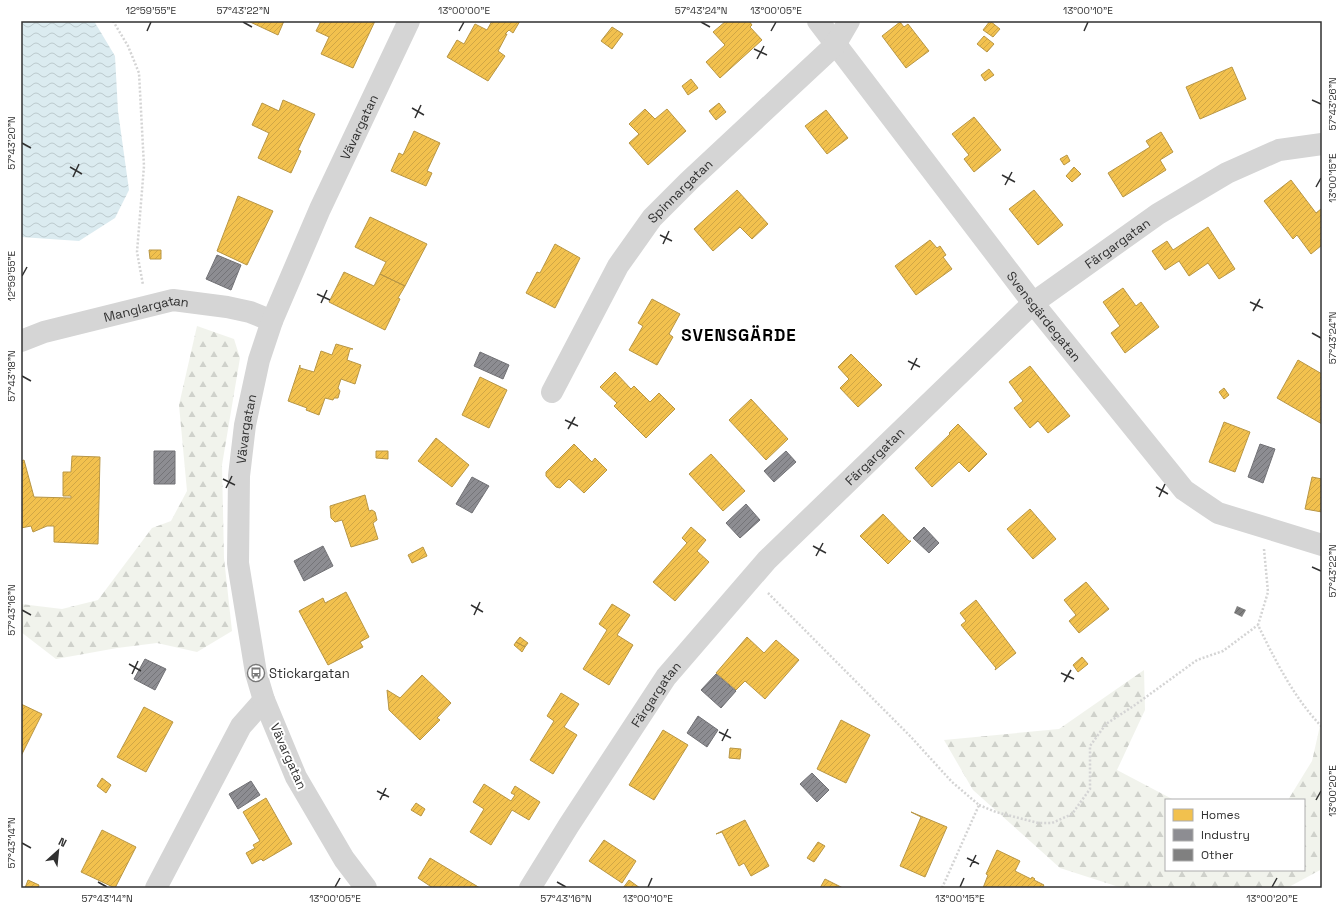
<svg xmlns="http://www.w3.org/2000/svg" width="1343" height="909" viewBox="0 0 1343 909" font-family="'Space Grotesk',sans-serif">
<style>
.forest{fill:url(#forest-firs)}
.water{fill:url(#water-waves)}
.homes{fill:url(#homes-hatch);stroke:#b89645}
.industry{fill:url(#industry-hatch);stroke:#717175}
.building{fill:url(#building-hatch)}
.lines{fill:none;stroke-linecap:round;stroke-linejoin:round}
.path{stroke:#d4d4d4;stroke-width:2.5;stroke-dasharray:2 2;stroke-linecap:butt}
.minor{stroke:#d5d5d5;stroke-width:22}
.ticks{fill:none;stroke:#313131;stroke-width:1.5}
.labels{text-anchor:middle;stroke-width:4;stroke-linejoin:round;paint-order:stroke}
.street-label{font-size:13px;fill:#313131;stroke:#fff}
.poi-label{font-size:13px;fill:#313131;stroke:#fff;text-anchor:start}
.district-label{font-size:17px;font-weight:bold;letter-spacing:1px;fill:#000;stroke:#fff}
.neatline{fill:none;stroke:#313131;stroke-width:1.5}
.ticks-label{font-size:10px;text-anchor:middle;fill:#313131}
</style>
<defs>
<pattern id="forest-firs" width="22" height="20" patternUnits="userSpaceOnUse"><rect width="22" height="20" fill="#f1f3ec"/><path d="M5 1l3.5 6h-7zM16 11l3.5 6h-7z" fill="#cfd1cb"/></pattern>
<pattern id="water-waves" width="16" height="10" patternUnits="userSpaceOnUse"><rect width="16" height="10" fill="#dbebf0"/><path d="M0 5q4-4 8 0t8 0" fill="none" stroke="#bccace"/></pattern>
<pattern id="homes-hatch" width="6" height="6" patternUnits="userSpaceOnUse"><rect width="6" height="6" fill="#f2c14e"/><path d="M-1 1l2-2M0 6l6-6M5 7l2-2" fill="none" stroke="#d0a645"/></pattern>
<pattern id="industry-hatch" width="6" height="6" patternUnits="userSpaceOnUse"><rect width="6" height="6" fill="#8d8d92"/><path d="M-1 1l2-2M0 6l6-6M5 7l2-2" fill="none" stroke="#747478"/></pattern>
<pattern id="building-hatch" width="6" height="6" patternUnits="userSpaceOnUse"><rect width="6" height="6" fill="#808080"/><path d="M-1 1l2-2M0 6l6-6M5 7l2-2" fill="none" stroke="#696969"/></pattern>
</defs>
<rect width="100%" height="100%" fill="#fff"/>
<!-- forest -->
<path class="forest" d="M197,326L234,339L240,358L222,465L224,558L232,631L197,652L157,643L117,648L56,659L21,632V604L62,609L98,600L152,528L171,521L187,491L179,405Z
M1144,670L1145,710L1117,770L1174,800H1166V870H1304V800H1288L1312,761L1322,717V869L1287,888H1122L1060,868L973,790L944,740L1059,729Z"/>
<!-- water -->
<path class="water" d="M21,21H94L115,56L118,111L129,190L115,218L79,241L21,237Z"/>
<!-- homes -->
<path class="homes" d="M248,21H284L278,35Z
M321,21H375L353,68L321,54L329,37L316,31Z
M492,21H520L513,33L509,30L505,34H507L498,51L505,56L488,81L447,57L457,40L464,44L475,24L487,30Z
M726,21H749L752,25L750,27L762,40L720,78L706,62L725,45L713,32Z
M990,21L1000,29L993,37L983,30Z
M900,22L904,27L908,24L929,51L906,68L882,36Z
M612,27L623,34L612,49L601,41Z
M984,36L994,44L987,52L977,44Z
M1232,67L1246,99L1200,119L1186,87Z
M989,69L994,75L985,81L981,75Z
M691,79L698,88L688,95L682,86Z
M283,100L315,114L298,150L301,151L291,173L258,158L269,133L252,125L262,103L279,111Z
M719,103L726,112L716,120L709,111Z
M645,109L655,119L667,109L686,131L648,165L629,143L639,134L629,124Z
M826,110L848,138L827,154L805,126Z
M974,117L1001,150L974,172L964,159L969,155L952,134Z
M414,131L440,143L427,171L432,173L426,186L391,171L399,153L403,155Z
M1161,132L1173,152L1160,160L1166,170L1123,197L1108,173L1150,147L1146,141Z
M1067,155L1070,161L1064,165L1060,159Z
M1074,167L1081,174L1072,182L1066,176Z
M1291,180L1316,213L1321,209L1322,210V245L1311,254L1297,235L1293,239L1264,201Z
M737,190L768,224L752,239L740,227L713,251L694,229Z
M1034,190L1063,225L1038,245L1009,209Z
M238,196L273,211L247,265L217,251Z
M370,217L427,244L405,286L380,274L386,262L355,247Z
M1208,227L1235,269L1219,279L1208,263L1189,276L1179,261L1165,270L1152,251L1167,241L1173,250Z
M930,240L937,248L940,246L946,255L943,257L952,269L916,295L895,266Z
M555,244L580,258L555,308L526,293L537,272L540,273Z
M149,250H161V259H150Z
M344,272L374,286L380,274L405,286L398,298L400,299L385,330L329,302Z
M1123,288L1136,306L1141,302L1159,327L1125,353L1111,333L1120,326L1103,302Z
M652,299L680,314L669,334L673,337L657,365L629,350L643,326L638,323Z
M336,344L353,349H350L347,360L361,365L355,384L341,379L338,388L340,391L338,398H334L333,400L325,398L319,415L306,410L307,408L288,401L300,365V368L314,372L321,351L332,355Z
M851,354L882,385L858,407L840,388L849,379L838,367Z
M1298,360L1322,374V424L1277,398Z
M1030,366L1070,416L1048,433L1038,421L1030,428L1014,408L1023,401L1009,382Z
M615,372L631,389L634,386L650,402L659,393L675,409L646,438L614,406L617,403L600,387Z
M480,377L507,390L489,428L462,415Z
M1224,388L1229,395L1224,399L1219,392Z
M751,399L788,439L766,460L729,420Z
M1224,422L1250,432L1235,472L1209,462Z
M958,424L987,454L969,472L959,462L932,487L915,468L950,434L949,433Z
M436,438L469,465L452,487L418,461Z
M574,444L592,462L595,458L607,470L584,493L569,479L560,488L556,487L546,476V472Z
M376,451H388V459L376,458Z
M711,454L745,491L723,511L689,474Z
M72,456L100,457L98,544L54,542V526H47L33,532L31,526L21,528V461L24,460L34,497L71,498V496H63V472H71Z
M1312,477L1322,479V512L1305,509Z
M365,495L369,511L372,510L375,512L377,520L373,523L378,539L351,547L342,520L335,522L331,518L330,506Z
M1030,509L1056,539L1033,559L1007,529Z
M883,514L909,541H911L888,564L860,536Z
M691,527L706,540L697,551L709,562L675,601L653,582L687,543L682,538Z
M423,547L427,556L412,563L408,555Z
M1086,582L1109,609L1079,633L1069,621L1076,615L1064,600Z
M346,592L369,637L360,642L363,647L328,665L299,611L323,598L325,603Z
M976,600L1016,653L995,670L996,668L961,625L966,621L960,613Z
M612,604L630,615L617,635L633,645L609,685L583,669L607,630L599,624Z
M520,637L528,643L525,647L516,642Z
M747,637L764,653L776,640L799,660L765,699L745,681L736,690L716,673Z
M516,642L525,647L522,652L514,645Z
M1082,657L1088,664L1078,672L1073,665Z
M422,675L451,703L437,718L440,720L420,740L389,710L387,690L400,698Z
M561,693L579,704L564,727L577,735L553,774L530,760L554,721L547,716Z
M21,704L42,714L21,756Z
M144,707L173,722L146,772L117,757Z
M841,720L870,735L846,783L817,769Z
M663,730L688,745L654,800L629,785Z
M730,748L741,749L740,759L729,758Z
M102,778L111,785L106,793L97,786Z
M484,784L511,801L515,795L511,793L515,786L540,802L529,820L512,810L491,845L470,832L484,809L473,802Z
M266,798L292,844L263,861L261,859L252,864L246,853L255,848L253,845L260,841L243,812Z
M416,803L425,809L421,816L411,810Z
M911,812L947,827L925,877L900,866L921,817Z
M745,820L769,866L751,876L744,863L739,866L722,832L716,834Z
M102,830L136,847L115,888L81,872Z
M604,840L636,861L622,883L589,861Z
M818,842L825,846L814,862L807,858Z
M997,850L1020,861L1015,871L1031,879L1032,877L1035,879L1034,880L1044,885L1042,888H983L988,875L986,874Z
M430,858L480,888H433L418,878Z
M825,879L843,888H820Z
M28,880L39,885L38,888H25Z
M629,880L640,888H623Z"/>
<!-- industry -->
<path class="industry" d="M217,255L241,265L231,290L206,279Z
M480,352L509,365L503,379L474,366Z
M1260,444L1275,449L1263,483L1248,477Z
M154,451H175V484H154Z
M786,451L796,462L774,482L764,471Z
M472,477L489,486L472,513L456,504Z
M746,504L760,520L740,538L726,523Z
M924,527L939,543L929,553L913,538Z
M323,546L333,566L304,581L294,561Z
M145,659L166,669L155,690L134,679Z
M716,674L736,691L721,708L701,690Z
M698,716L718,730L707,747L687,733Z
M812,773L829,790L817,802L800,784Z
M251,781L260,795L238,809L229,794Z"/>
<!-- building -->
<path class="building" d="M1237,606L1246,610L1242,617L1234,613Z"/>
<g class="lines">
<!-- path -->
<path class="path" d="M113,21L128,46L139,73L144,166L137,252L143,285
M1264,549L1268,592L1258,625C1275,660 1294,698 1322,727
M768,593L911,737L952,782L979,805L942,888
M979,805L996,812L1038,823H1052L1072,814L1090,789V746L1106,724L1135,705L1197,660L1223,651L1258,625"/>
<!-- minor -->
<g class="minor">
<path id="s1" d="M818,21L1033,303L1184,490L1218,513L1322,545"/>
<path id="s2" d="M21,341L44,332L173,300L227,307L250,312L272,321"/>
<path id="s3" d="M552,392L618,266L652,218L689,181L835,45L849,21"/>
<path d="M156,888L241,726L264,700"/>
<path id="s4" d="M366,888L344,859L296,777L264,700L256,673L238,563L239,476L245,425L259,360L272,321L320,209L409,21"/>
<path id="s5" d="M530,888L569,825L666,677L767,560L1033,303L1158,214L1227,173L1279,150L1322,144"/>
</g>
</g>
<!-- ticks -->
<path class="ticks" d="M243,22L252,27M701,22L710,27M147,31L151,22M459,31L464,22M771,31L776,22M1084,31L1088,22M754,49L767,55M757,59L764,46M1312,100L1321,104M412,108L424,115M415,118L421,105M22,143L31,148M70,167L82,174M1002,175L1015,182M73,177L79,164M1005,185L1012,172M1316,187L1321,178M660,235L672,241M663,244L669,231M22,276L27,267M317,294L330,300M1250,302L1263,308M321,303L327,290M1253,311L1260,299M1312,333L1321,338M908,361L920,367M911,370L917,358M22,376L31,381M565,420L578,426M568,429L575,417M223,479L235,485M1156,487L1168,494M226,488L232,476M1159,497L1165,484M813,546L826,553M816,556L823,543M1312,567L1321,571M471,605L483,612M22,610L31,615M474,615L480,602M129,664L141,671M1061,673L1074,679M132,674L138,661M1064,682L1071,670M719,732L731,738M722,741L728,729M377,791L389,797M380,800L386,788M1316,800L1321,791M22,843L31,848M967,858L979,864M970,867L976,855M98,882L107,887M557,882L566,887M335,887L340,878M648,887L652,878M960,887L964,878M1272,887L1277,878"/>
<!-- icons -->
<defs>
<g id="bus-ring" transform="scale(0.9)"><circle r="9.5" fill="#fff" stroke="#797979" stroke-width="1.5"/><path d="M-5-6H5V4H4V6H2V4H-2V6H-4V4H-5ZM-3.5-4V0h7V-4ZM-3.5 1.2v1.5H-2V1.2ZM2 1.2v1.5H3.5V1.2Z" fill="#797979"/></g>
</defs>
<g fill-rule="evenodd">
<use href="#bus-ring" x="256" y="673"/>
</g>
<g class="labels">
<!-- street labels -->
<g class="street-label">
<text dy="5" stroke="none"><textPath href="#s4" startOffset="813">Vävargatan</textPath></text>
<text dy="5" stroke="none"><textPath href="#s3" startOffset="240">Spinnargatan</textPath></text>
<text dy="5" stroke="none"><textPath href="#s5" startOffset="879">Färgargatan</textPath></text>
<text dy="5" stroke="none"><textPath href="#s2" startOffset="130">Manglargatan</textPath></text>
<text dy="5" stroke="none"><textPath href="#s1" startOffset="372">Svensgärdegatan</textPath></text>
<text dy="5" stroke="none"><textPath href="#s4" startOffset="489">Vävargatan</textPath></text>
<text dy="5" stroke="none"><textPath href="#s5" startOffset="555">Färgargatan</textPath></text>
<text dy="5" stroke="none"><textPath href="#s5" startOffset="231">Färgargatan</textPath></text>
<text transform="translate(289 756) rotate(66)" y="5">Vävargatan</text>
</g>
<!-- poi labels -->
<g class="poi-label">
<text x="269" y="678">Stickargatan</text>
</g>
<!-- district labels -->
<g class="district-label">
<text x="739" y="341">SVENSGÄRDE</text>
</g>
</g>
<!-- border -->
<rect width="1343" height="909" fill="none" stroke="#ffffff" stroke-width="44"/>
<!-- legend -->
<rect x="1165" y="799" width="140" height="72" fill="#ffffff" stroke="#adadad"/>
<rect x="1173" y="809" width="20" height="12" fill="#f2c14e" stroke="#adadad"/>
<text x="1201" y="819" font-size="12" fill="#313131">Homes</text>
<rect x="1173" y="829" width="20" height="12" fill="#8d8d92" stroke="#adadad"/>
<text x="1201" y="839" font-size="12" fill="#313131">Industry</text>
<rect x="1173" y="849" width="20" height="12" fill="#808080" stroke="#adadad"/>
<text x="1201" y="859" font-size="12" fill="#313131">Other</text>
<!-- north arrow -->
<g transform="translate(58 851) rotate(27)" stroke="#ffffff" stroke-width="3" paint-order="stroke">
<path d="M0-3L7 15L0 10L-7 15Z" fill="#313131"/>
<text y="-6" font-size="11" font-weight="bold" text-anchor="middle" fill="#313131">N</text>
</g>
<rect x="22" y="22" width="1299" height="865" class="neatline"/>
<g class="ticks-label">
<text x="151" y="14">12°59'55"E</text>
<text x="243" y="14">57°43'22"N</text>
<text x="464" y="14">13°00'00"E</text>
<text x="701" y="14">57°43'24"N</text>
<text x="776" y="14">13°00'05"E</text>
<text x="1088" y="14">13°00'10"E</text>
<text transform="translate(1332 104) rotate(-90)" y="4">57°43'26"N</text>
<text transform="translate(11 143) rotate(-90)" y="4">57°43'20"N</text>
<text transform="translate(1332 178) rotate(-90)" y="4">13°00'15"E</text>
<text transform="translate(11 276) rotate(-90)" y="4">12°59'55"E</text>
<text transform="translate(1332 338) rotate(-90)" y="4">57°43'24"N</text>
<text transform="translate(11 376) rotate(-90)" y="4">57°43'18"N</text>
<text transform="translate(1332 571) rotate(-90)" y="4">57°43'22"N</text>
<text transform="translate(11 610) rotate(-90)" y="4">57°43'16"N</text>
<text transform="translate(1332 791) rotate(-90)" y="4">13°00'20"E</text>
<text transform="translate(11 843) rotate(-90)" y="4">57°43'14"N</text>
<text x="107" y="902">57°43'14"N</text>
<text x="335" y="902">13°00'05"E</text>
<text x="566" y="902">57°43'16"N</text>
<text x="648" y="902">13°00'10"E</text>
<text x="960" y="902">13°00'15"E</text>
<text x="1272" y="902">13°00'20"E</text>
</g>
</svg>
